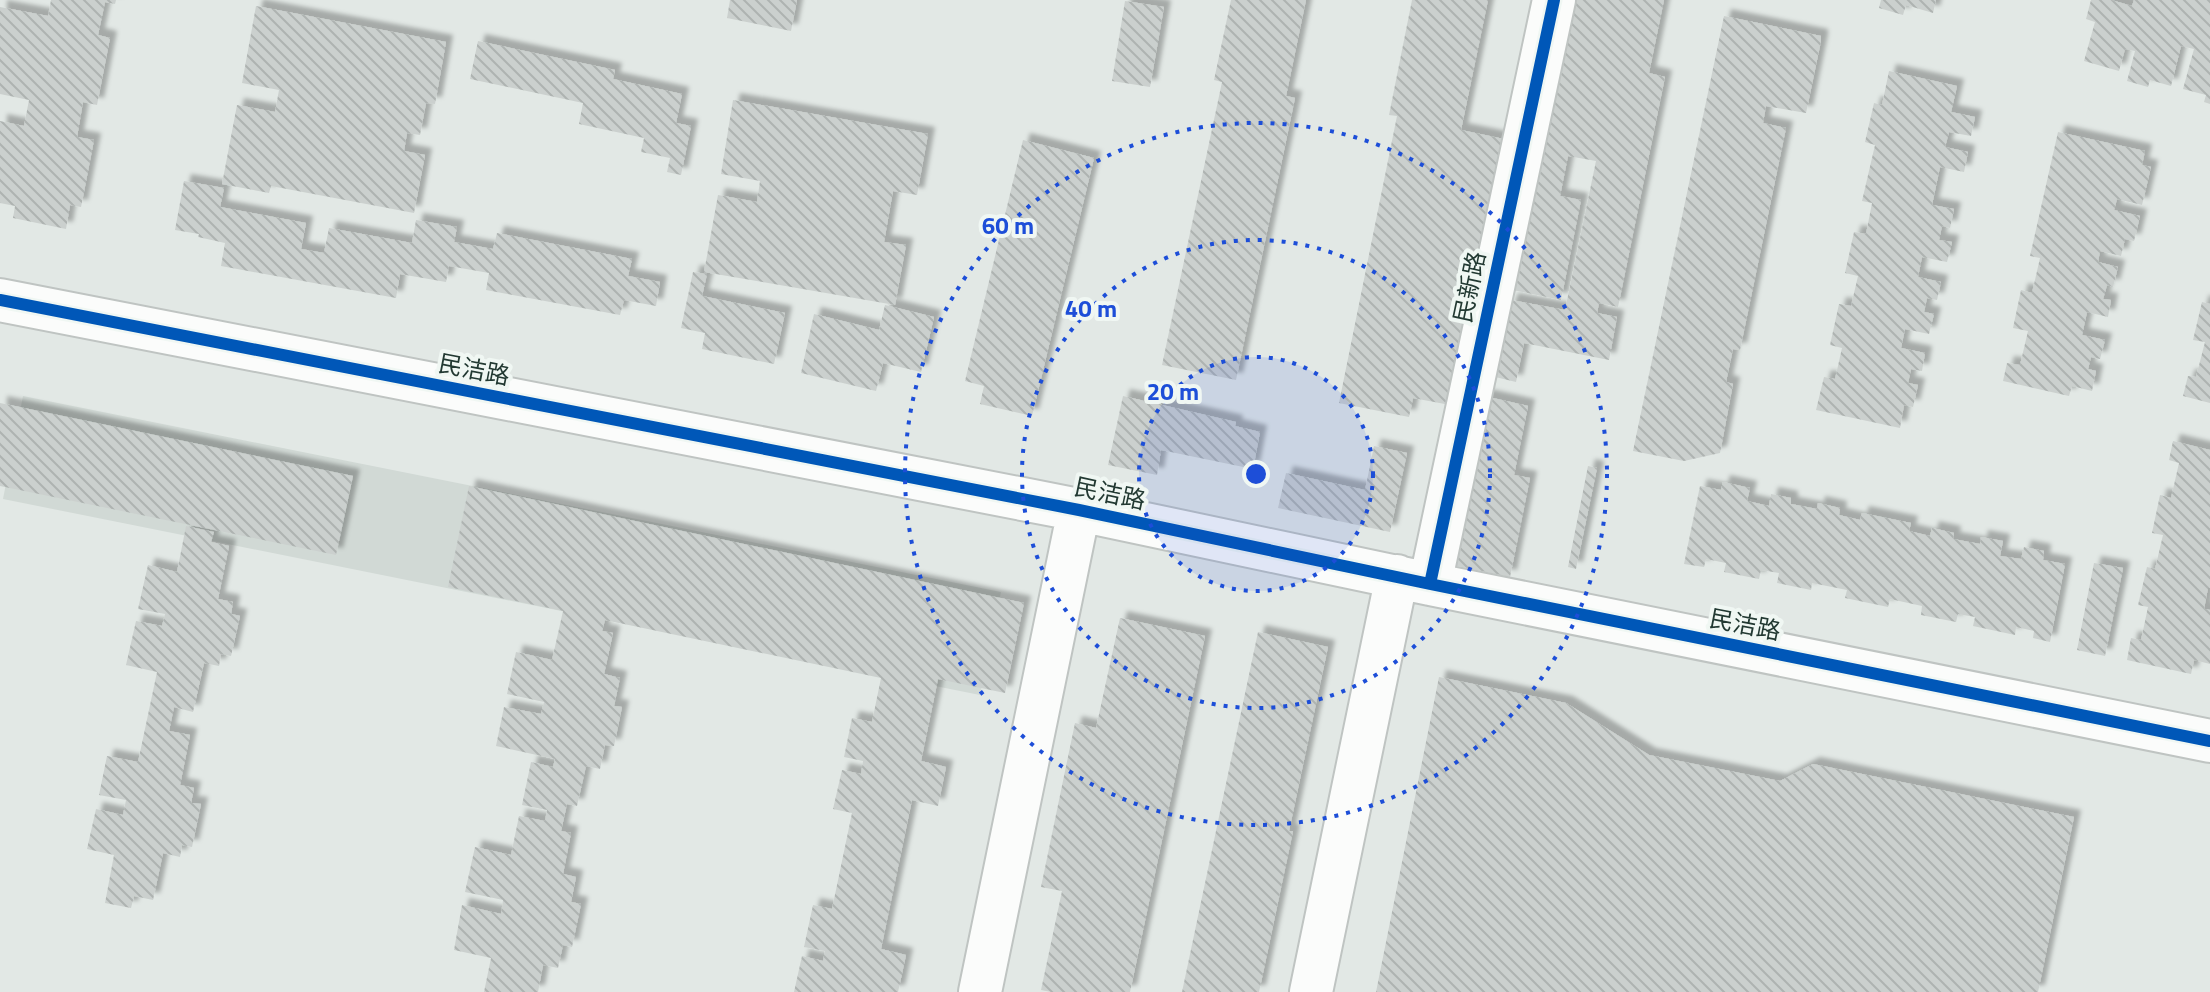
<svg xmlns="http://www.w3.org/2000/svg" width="2210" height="992" viewBox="0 0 2210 992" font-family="'Titillium Web','Noto Sans SC',sans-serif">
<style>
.built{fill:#d1d9d5}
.building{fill:url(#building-back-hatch);filter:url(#shadow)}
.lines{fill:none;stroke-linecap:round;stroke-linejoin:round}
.minor-casing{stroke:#bfc4c2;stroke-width:46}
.minor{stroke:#fbfcfb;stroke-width:42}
.cycleway-casing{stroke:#f0f7f3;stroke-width:17}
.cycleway{stroke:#0057b8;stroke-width:12}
.ring{fill:none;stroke:#1d4ed8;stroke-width:4;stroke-dasharray:4 8}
.labels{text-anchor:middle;stroke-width:8;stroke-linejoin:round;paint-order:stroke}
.street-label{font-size:24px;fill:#223932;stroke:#f0f7f3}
.centre{fill:#1d4ed8;stroke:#f0f7f3;stroke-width:4}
.ring-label{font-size:24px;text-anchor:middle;font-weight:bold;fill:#1d4ed8;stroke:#f0f7f3;stroke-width:8;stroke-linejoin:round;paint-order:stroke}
</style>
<defs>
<pattern id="building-back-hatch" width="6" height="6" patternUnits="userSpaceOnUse" patternTransform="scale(2)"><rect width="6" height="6" fill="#cbd0ce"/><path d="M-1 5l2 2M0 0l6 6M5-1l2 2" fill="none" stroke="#aeb3b1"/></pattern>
<filter id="shadow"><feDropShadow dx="7" dy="-7" stdDeviation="2" flood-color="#0004"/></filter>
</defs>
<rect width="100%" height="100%" fill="#e2e8e5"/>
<!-- built -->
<path class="built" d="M23,396L1001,592L980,695L3,499Z"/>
<!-- building -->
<path class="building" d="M51,0H116L115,4L105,2L98,35L110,38L97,105L83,102L77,137L94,140L81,207L70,205L66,229L13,218L15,206L0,203V121L24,126L29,100L0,94V7L48,16Z
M730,0H797L791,31L727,18Z
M1231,0H1306L1286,96L1295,98L1236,380L1162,365L1222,82L1214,80Z
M1412,0H1488L1461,130L1504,139L1450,405L1413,398L1409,417L1339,403L1397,116L1389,115Z
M1572,0H1664L1649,73L1665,77L1618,307L1599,303L1597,313L1617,317L1609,360L1524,343L1516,382L1487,375L1511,300L1565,310L1596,161L1568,156L1560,196L1581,200L1561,300L1513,290Z
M1881,0H1936L1933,13L1906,5L1903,15L1879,8Z
M2091,0H2111L2132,6L2134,0H2210V104L2204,102L2206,95L2183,89L2194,49L2181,46L2171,86L2150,80L2148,87L2127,81L2135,51L2125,49L2119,71L2084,61L2095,22L2086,19Z
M1125,1L1164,7L1150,87L1112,81Z
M256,6L446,42L435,104L426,103L420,135L407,133L404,151L425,155L414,213L271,186L269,193L222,184L237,105L275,112L279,90L242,83Z
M1724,16L1821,36V41L1806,113L1766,106L1763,123L1786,128L1740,350L1733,349L1726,382L1733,384L1720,453L1684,461L1633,451Z
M478,41L615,70L613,79L682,94L676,123L691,126L681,175L667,172L670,158L641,152L644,138L579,124L583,103L470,79Z
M1889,71L1957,86L1951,112L1975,117L1971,136L1949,132L1945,147L1968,152L1964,172L1940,167L1932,205L1954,209L1950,228L1942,226L1939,240L1952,242L1947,262L1922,257L1918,277L1941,282L1937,300L1927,298L1924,312L1934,314L1929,334L1905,329L1901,348L1925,353L1922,371L1911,369L1908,383L1918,385L1913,407L1904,405L1900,428L1816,410L1824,377L1835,379L1842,348L1830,345L1839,304L1851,306L1858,276L1845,273L1854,232L1866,234L1872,203L1862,201L1875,145L1865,142L1874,103L1882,105Z
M733,100L928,134L917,195L893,191L884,242L906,245L895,305L704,272L718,195L757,202L760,181L721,174Z
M2058,132L2145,151L2142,165L2151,167L2142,205L2117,199L2114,210L2140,216L2134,241L2125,239L2121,256L2100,251L2098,262L2118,267L2113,287L2107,285L2103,299L2111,300L2108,317L2087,312L2082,335L2105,340L2100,359L2091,357L2088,369L2096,371L2092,391L2072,386L2069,396L2003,381L2007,363L2020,365L2028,331L2013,328L2021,290L2032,293L2040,258L2030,256Z
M1023,140L1094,158L1032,416L980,404L984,386L965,381Z
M184,181L224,188L220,207L306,223L301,249L324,253L329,228L412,243L416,220L457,227L454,242L493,249L497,233L632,259L628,276L660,282L656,306L624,300L620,315L486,290L489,273L449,266L446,282L400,274L396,298L221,266L225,243L198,237L199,234L175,230Z
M693,272L707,274L702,296L785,313L774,364L702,349L705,333L681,328Z
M2202,302L2210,304V403L2183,396L2188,376L2196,377L2205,342L2193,340Z
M885,305L934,317L921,372L883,363L876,391L801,373L814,314L879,330Z
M1123,396L1236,422L1235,426L1260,432L1253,469L1161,450L1157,475L1108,465Z
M1484,396L1528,406L1514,475L1530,478L1510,577L1448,564Z
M0,403L353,476L336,555L0,486Z
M2173,441L2210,450V588H2208L2204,609L2210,610V664L2194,660L2191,674L2127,660L2131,638L2141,640L2148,607L2138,605L2147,567L2155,569L2163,535L2152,533L2160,495L2171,498L2179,463L2169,460Z
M1374,446L1407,453L1390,532L1278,508L1286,473L1365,490Z
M1588,466L1597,468L1576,569L1568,567Z
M1723,482L1750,488L1747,501L1769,506L1771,494L1791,498V504L1817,509L1818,503L1840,508L1839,515L1860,520L1862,513L1911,523L1909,531L1930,536L1932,528L1954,533L1953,539L1980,544L1981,537L2003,541L2000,556L2021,559L2024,547L2044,551L2043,560L2065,564L2050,642L2033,638L2034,631L2016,627L2015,635L1973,626L1975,617L1958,614L1956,622L1921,615L1922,606L1890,599L1888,607L1845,598L1847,590L1812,583L1811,590L1777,583L1779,573L1761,570L1759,579L1724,572L1726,563L1706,559L1704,567L1684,564L1700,486L1721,490Z
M469,486L1024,603L1005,693L938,679L921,761L946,767L938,806L912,800L881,949L906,955L898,992H794L802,956L823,961L825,951L804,947L813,905L832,909L852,813L833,809L842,770L861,774L863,761L844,757L852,718L872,722L881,678L605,620L602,631L613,633L604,674L620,678L614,706L622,707L614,746L605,745L600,769L586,766L577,806L567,804L561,831L571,833L563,874L576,877L571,902L581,904L572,947L563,945L558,968L543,965L538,992H484L491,958L454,950L462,905L501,914L503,900L465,892L475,847L511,855L519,816L545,821L547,810L522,805L531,762L553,767L555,759L496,746L504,707L541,714L544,702L507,694L516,652L552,660L563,611L448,587Z
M186,526L214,532L211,542L229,546L218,599L233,602L231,614L240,616L231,656L221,654L219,666L204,663L193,712L174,707L169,731L190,735L180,785L194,788L191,803L201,804L192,847L182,845L180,857L163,853L153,900L134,896L131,908L105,903L114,855L87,849L96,809L123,815L126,800L99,795L107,756L138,762L157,672L126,665L136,621L162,626L165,614L138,609L148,565L177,572Z
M2094,563L2123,568L2105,656L2077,650Z
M1120,618L1205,636L1130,992H1051L1041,990L1062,891L1041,887L1075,723L1096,728Z
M1258,632L1328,647L1289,831H1293L1259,992H1182Z
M1439,677L1566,703L1649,755L1780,781L1813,764L2074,817L2038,992H1376Z"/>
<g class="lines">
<!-- minor casing -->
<g class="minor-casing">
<path id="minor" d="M0,300L1079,510L1430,584L2210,741
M1430,584L1554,0
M980,992L1079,510
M1311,992L1397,576"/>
</g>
<!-- minor -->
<use href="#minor" class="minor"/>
<!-- cycleway casing -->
<g class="cycleway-casing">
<path id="cycleway" d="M0,300L1079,510L1430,584L2210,741
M1430,584L1554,0"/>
</g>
<!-- cycleway -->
<use href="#cycleway" class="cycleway"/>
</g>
<!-- distance rings -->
<circle cx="1256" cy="474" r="117" fill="#1d4ed8" fill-opacity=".12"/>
<g class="ring">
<circle cx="1256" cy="474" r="117"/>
<circle cx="1256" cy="474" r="234"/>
<circle cx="1256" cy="474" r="351"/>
</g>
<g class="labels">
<!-- street labels -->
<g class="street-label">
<text transform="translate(1470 287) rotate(-78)" y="8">民新路</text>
<text transform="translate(474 370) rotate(11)" y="8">民洁路</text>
<text transform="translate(1110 494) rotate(12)" y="8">民洁路</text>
<text transform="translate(1745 625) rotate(11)" y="8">民洁路</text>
</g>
</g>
<circle cx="1256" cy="474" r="12" class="centre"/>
<g class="ring-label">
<text x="1008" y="234">60 m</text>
<text x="1091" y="317">40 m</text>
<text x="1173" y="400">20 m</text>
</g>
</svg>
